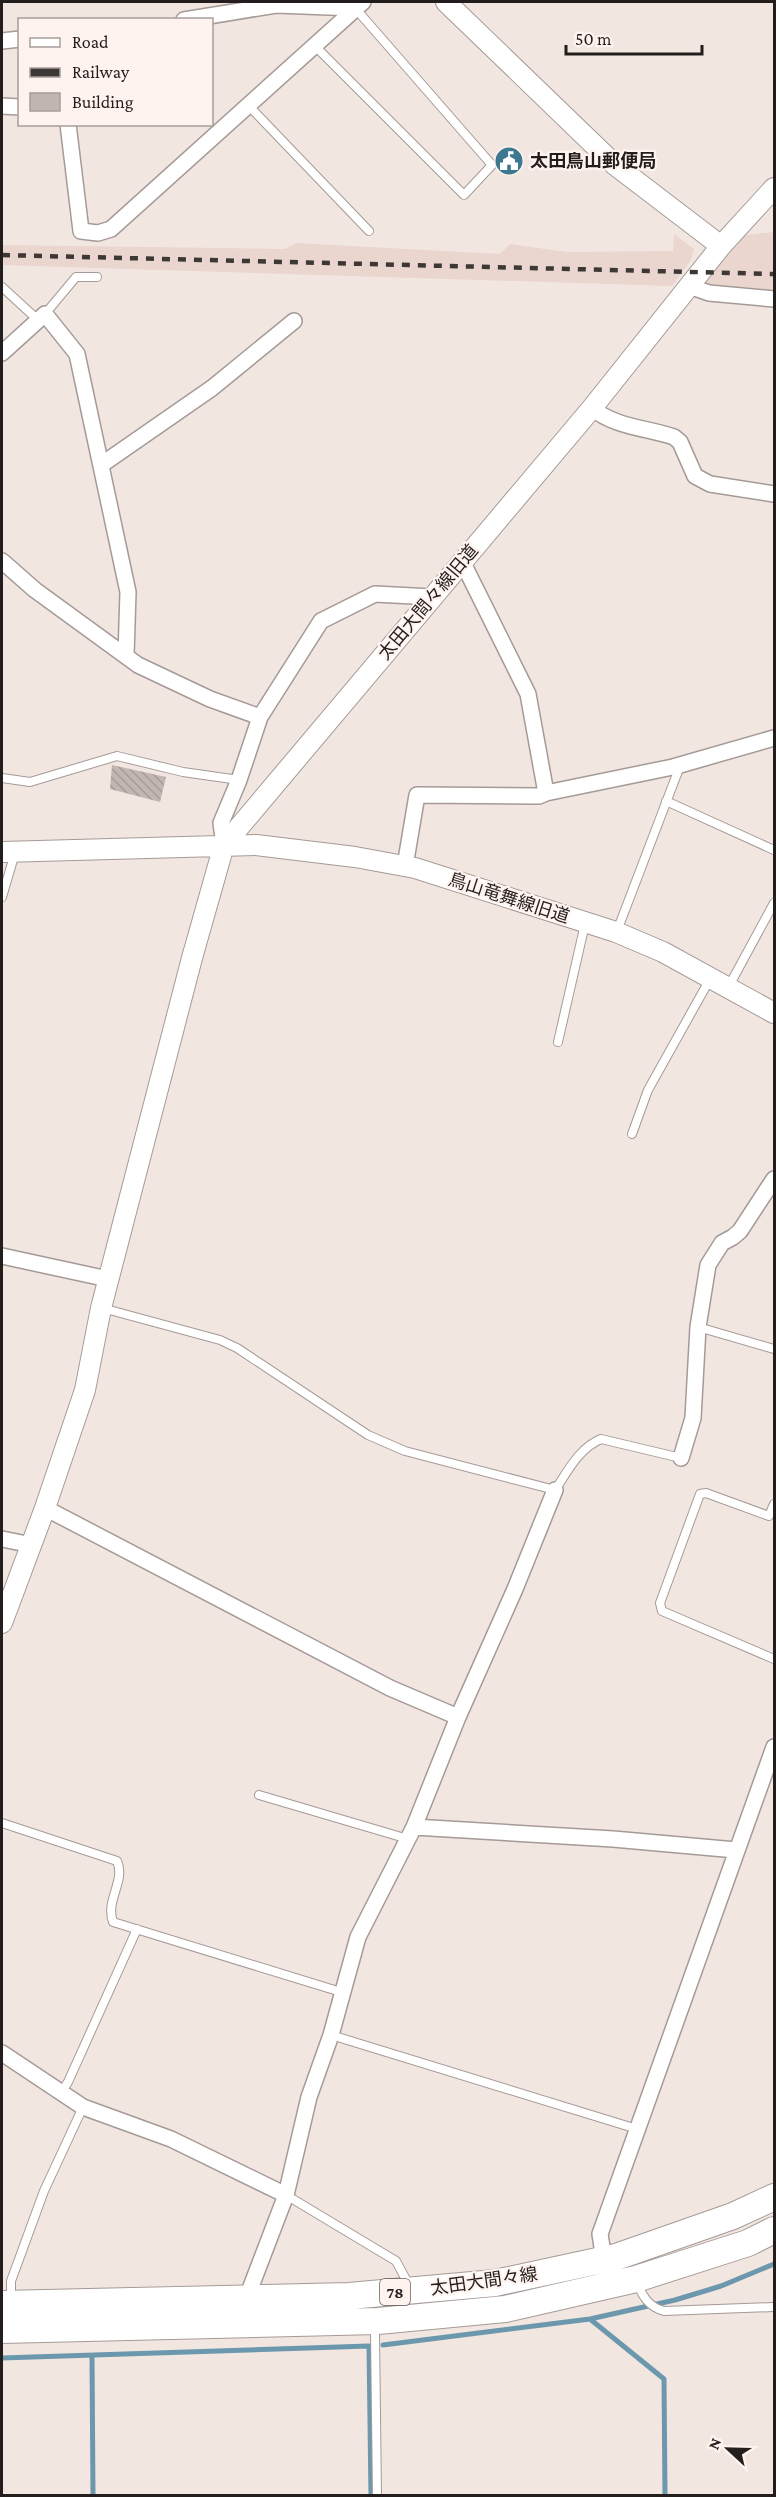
<svg xmlns="http://www.w3.org/2000/svg" width="776" height="2497" viewBox="0 0 776 2497" font-family="'Crimson Pro','Noto Sans JP',serif">
<style>
.built{fill:#ead6cf}
.lines{fill:none;stroke-linecap:round;stroke-linejoin:round}
.stream{stroke:#6b98ac;stroke-width:5}
.building{fill:url(#building-back-hatch)}
.service-casing{stroke:#a59a96;stroke-width:10}
.minor-casing{stroke:#a59a96;stroke-width:18}
.tertiary-casing{stroke:#a59a96;stroke-width:22}
.primary-casing{stroke:#a59a96;stroke-width:28}
.service{stroke:#fff;stroke-width:8}
.minor{stroke:#fff;stroke-width:15}
.tertiary{stroke:#fff;stroke-width:20}
.primary{stroke:#fff;stroke-width:26}
.rail{stroke:#3d3736;stroke-width:4.5;stroke-dasharray:8 8;stroke-linecap:butt}
.labels{text-anchor:middle;stroke-width:4.5;stroke-linejoin:round;paint-order:stroke}
.shield{fill:#fff3ef;stroke:#655e5c;stroke-width:1.5}
.shield-label{font-size:16px;font-weight:bold;fill:#231e1d}
.poi-label{font-size:18px;font-weight:bold;fill:#231e1d;stroke:#fff3ef;text-anchor:start}
.street-label{font-size:18px;fill:#231e1d;stroke:#fff3ef}
</style>
<defs>
<pattern id="building-back-hatch" width="6" height="6" patternUnits="userSpaceOnUse" patternTransform="scale(1.5)"><rect width="6" height="6" fill="#c1b6b2"/><path d="M-1 5l2 2M0 0l6 6M5-1l2 2" fill="none" stroke="#a69c99"/></pattern>
</defs>
<rect width="100%" height="100%" fill="#f2e6e1"/>
<!-- built -->
<path class="built" d="M774,232V292L705,285L704,282L746,235Z
M674,234L694,249L691,260L672,286L2,265V245L285,249L296,243L500,254L510,244L567,252L673,251Z"/>
<g class="lines">
<!-- stream -->
<path class="stream" d="M590,2319L675,2300L721,2286L774,2264
M383,2345L590,2319L664,2379L665,2496
M92,2356L93,2496
M2,2358L369,2346L371,2496"/>
</g>
<!-- building -->
<path class="building" d="M112,765L166,777L160,802L110,789Z"/>
<g class="lines">
<!-- service casing -->
<g class="service-casing">
<path id="service" d="M314,45L464,195L492,165L355,8
M248,105L369,231
M2,287L38,320
M45,314L76,277H97
M2,778L30,782L117,756L183,772L239,780
M666,801L774,850
M2,897L15,853
M617,931L680,766
M729,986L774,903
M558,1042L585,924
M632,1134L648,1090L710,979
M102,1308L220,1340L237,1348L368,1435L405,1451L555,1490C568,1471 579,1448 601,1439L681,1458
M698,1327L774,1349
M774,1504L769,1516L706,1493L700,1494L660,1603L662,1611L774,1659
M259,1795L408,1839
M2,1823L117,1861C126,1881 105,1900 113,1922L341,1992
M331,2035L637,2129
M61,2093L68,2082L137,1929
M286,2195L396,2261L410,2287
M637,2283C643,2297 649,2307 664,2311L774,2307
M11,2299V2281L44,2191L83,2107
M376,2326L375,2334L377,2496"/>
</g>
<!-- minor casing -->
<g class="minor-casing">
<path id="minor" d="M184,20L276,5L355,8
M2,41L20,39
M2,106L20,107
M68,124L81,231L98,233L111,229L363,2
M689,286L709,293L774,299
M2,353L45,314L77,354L128,592L126,656
M592,408C614,427 648,428 674,437L680,442L695,476L710,484L774,494
M101,465L212,388L294,321
M2,561L35,590L138,665L210,699L260,717
M462,561L528,694L546,793L673,767L774,738
M224,845L221,823L239,780L260,717L321,621L375,594L432,597
M405,866L417,795L539,796L546,793
M2,1256L108,1279
M681,1458L693,1418L698,1327L708,1265L722,1243L733,1237L740,1231L774,1179
M45,1508L390,1688L458,1717
M2,1539L32,1545
M414,1827L613,1839L736,1850
M2,2053L83,2107L171,2139L286,2195
M604,2260L600,2234L774,1747
M247,2297L286,2195L309,2097L331,2035L358,1937L414,1827L458,1717L515,1589L555,1490"/>
</g>
<!-- tertiary casing -->
<g class="tertiary-casing">
<path id="tertiary" d="M446,2L615,165L721,246
M2,852L256,845L355,857L415,868L616,932L663,952L774,1013
M2,1623L45,1508L85,1390L101,1308L192,958L224,845L592,408L721,246L774,188"/>
</g>
<!-- primary casing -->
<g class="primary-casing">
<path id="primary" d="M2,2304L349,2296L495,2283L616,2257L733,2216L774,2197
M2,2330L378,2321L505,2309L636,2279L748,2243L774,2230"/>
</g>
<!-- service -->
<use href="#service" class="service"/>
<!-- minor -->
<use href="#minor" class="minor"/>
<!-- tertiary -->
<use href="#tertiary" class="tertiary"/>
<!-- primary -->
<use href="#primary" class="primary"/>
<!-- rail -->
<path class="rail" d="M2,255L774,274"/>
</g>
<!-- icons -->
<defs>
<g id="civic-disc" transform="scale(1.5)"><circle r="9.5" fill="#3c788f" stroke="#fff3ef"/><path d="M-.6-6.5H3V-4.5H.6V-3L4-1V1h2V6H-6V1h2V-1L-.6-3ZM-1.2 2.5V6h2.4V2.5Z" fill="#fff"/></g>
</defs>
<g fill-rule="evenodd">
<use href="#civic-disc" x="509" y="161"/>
</g>
<g class="labels">
<!-- shield labels -->
<rect class="shield" x="380" y="2279" width="30" height="26" rx="4.5"/>
<g class="shield-label">
<text x="395" y="2298">78</text>
</g>
<!-- poi labels -->
<g class="poi-label">
<text x="530" y="167">太田鳥山郵便局</text>
</g>
<!-- street labels -->
<g class="street-label">
<text transform="translate(428 602) rotate(-50)" y="6">太田大間々線旧道</text>
<text transform="translate(509 898) rotate(18)" y="6">鳥山竜舞線旧道</text>
<text transform="translate(484 2281) rotate(-8)" y="6">太田大間々線</text>
</g>
</g>
<!-- border -->
<rect width="776" height="2497" fill="none" stroke="#231e1d" stroke-width="6"/>
<!-- legend -->
<rect x="18" y="18" width="195" height="108" fill="#fff3ef" stroke="#a79e9b" stroke-width="1.5"/>
<rect x="30" y="38" width="30" height="9" fill="#ffffff" stroke="#a79e9b" stroke-width="1.5"/>
<text x="72" y="48" font-size="18" fill="#231e1d">Road</text>
<rect x="30" y="68" width="30" height="9" fill="#3d3736" stroke="#a79e9b" stroke-width="1.5"/>
<text x="72" y="78" font-size="18" fill="#231e1d">Railway</text>
<rect x="30" y="93" width="30" height="18" fill="#c1b6b2" stroke="#a79e9b" stroke-width="1.5"/>
<text x="72" y="108" font-size="18" fill="#231e1d">Building</text>
<!-- north arrow -->
<g transform="translate(728 2449) rotate(292)" stroke="#fff3ef" stroke-width="4.5" paint-order="stroke">
<path d="M0-4.5L10 22L0 15L-10 22Z" fill="#231e1d"/>
<text y="-9" font-size="16" font-weight="bold" text-anchor="middle" fill="#231e1d">N</text>
</g>
<!-- scale -->
<path d="M566 45v9h136v-9" fill="none" stroke="#231e1d" stroke-width="3"/>
<text x="575" y="45" font-size="18" fill="#231e1d" stroke="#fff3ef" stroke-width="4.5" paint-order="stroke">50 m</text>
</svg>
